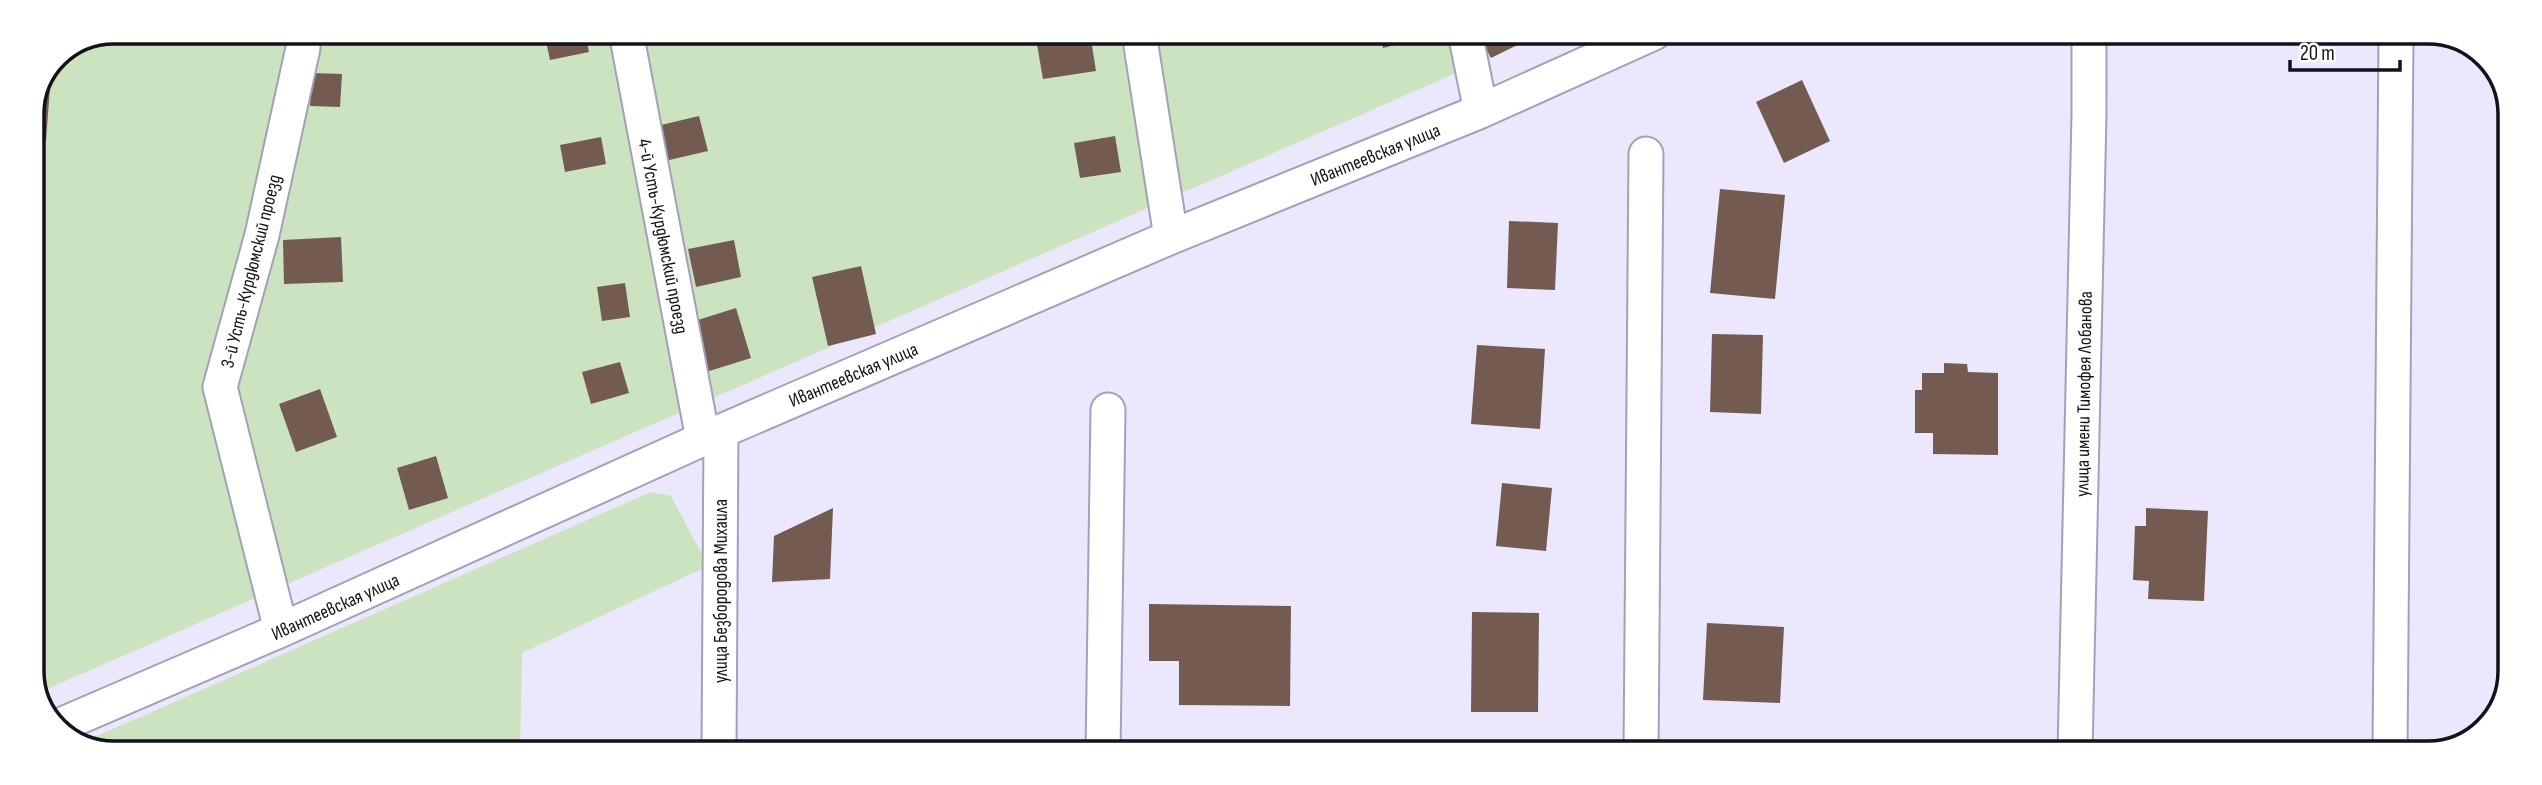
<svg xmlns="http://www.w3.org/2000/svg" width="2542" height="785" viewBox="0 0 2542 785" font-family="'Sofia Sans Condensed',sans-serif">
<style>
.green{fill:#cce3bf}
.building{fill:#745b51}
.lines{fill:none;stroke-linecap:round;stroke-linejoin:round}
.minor-casing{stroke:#a4a0b9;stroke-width:37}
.minor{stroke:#fff;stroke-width:33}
.labels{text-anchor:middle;stroke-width:7;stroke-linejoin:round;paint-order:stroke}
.street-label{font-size:19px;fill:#13111a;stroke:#fff}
.rim{fill:none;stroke:#13111a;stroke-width:3.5}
</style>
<rect width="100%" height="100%" fill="#ebe7fd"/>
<!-- green -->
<path class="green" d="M114,32L1548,33L38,693L32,677V113L56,55Z
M651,492L671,496L708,566L522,653L520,751H92L81,743Z"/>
<!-- building -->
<path class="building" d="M320,32H357V45L320,44Z
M544,32H585L589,52L550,60Z
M1035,33H1090L1096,71L1043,79Z
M1379,33H1416L1418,39L1383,48Z
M1478,33H1541L1491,58Z
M312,73L342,74L340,107L310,106Z
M1802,80L1830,141L1784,163L1756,102Z
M42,87L50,88L46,141L32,140V113Z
M699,116L708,151L665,161L657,126Z
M1115,136L1121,172L1080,178L1074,143Z
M601,137L606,164L565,172L560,145Z
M1720,189L1785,195L1775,299L1710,293Z
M1509,221L1558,223L1555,290L1507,288Z
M341,237L343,282L284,284L283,240Z
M734,240L741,277L696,287L688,249Z
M861,266L876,334L828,346L812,277Z
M625,283L630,317L602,321L597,287Z
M736,308L751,358L703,373L688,323Z
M1712,334L1763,335L1761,414L1710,412Z
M1477,345L1545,349L1540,429L1471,424Z
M620,362L629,393L591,404L582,372Z
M1944,363L1967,364L1968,372L1998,373V455L1933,454V433H1915V390H1922V373H1944Z
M320,389L337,437L296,452L279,404Z
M436,456L448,498L409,510L397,468Z
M1502,483L1552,488L1546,551L1496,546Z
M833,508L830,579L772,582L774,536Z
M2146,508L2208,511L2204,601L2148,599L2149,581L2133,580L2135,526H2146Z
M1149,604L1291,606L1290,706L1179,705V661H1149Z
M1472,612L1539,613L1538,712H1471Z
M1707,623L1784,627L1780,703L1703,700Z
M1698,742L1755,743V753H1698Z"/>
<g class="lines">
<!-- minor casing -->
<g class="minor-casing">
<path id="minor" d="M626,32L703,439
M1139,33L1171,237
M1465,33L1481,111
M281,630L220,387L262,235L303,48V32
M56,727L281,630L703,439L1171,237L1481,111L1654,33
M719,751L721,431
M1103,752L1108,410
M1641,753L1646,154
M2075,753L2089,114V34
M2390,753L2396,34"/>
</g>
<!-- minor -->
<use href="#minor" class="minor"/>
</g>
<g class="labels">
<!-- street labels -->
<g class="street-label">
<text transform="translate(1375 154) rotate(-22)" y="7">Ивантеевская улица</text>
<text transform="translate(664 236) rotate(79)" y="7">4-й Усть-Курдюмский проезд</text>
<text transform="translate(250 271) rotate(-76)" y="7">3-й Усть-Курдюмский проезд</text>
<text transform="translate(853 374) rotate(-23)" y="7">Ивантеевская улица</text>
<text transform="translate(2083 394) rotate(-89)" y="7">улица имени Тимофея Лобанова</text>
<text transform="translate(720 591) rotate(-90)" y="7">улица Безбородова Михаила</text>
<text transform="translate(335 606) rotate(-24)" y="7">Ивантеевская улица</text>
</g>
</g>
<!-- crop -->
<path d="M0 0H2542V785H0ZM114 44H2428A70 70 0 0 1 2498 114V671A70 70 0 0 1 2428 741H114A70 70 0 0 1 44 671V114A70 70 0 0 1 114 44Z" fill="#fff" fill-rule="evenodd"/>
<path class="rim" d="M114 44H2428A70 70 0 0 1 2498 114V671A70 70 0 0 1 2428 741H114A70 70 0 0 1 44 671V114A70 70 0 0 1 114 44Z"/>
<!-- scale -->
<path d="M2290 60v10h110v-10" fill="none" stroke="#13111a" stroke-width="3.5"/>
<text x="2300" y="60" font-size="21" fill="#13111a" stroke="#ffffff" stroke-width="5" paint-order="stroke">20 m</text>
</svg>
